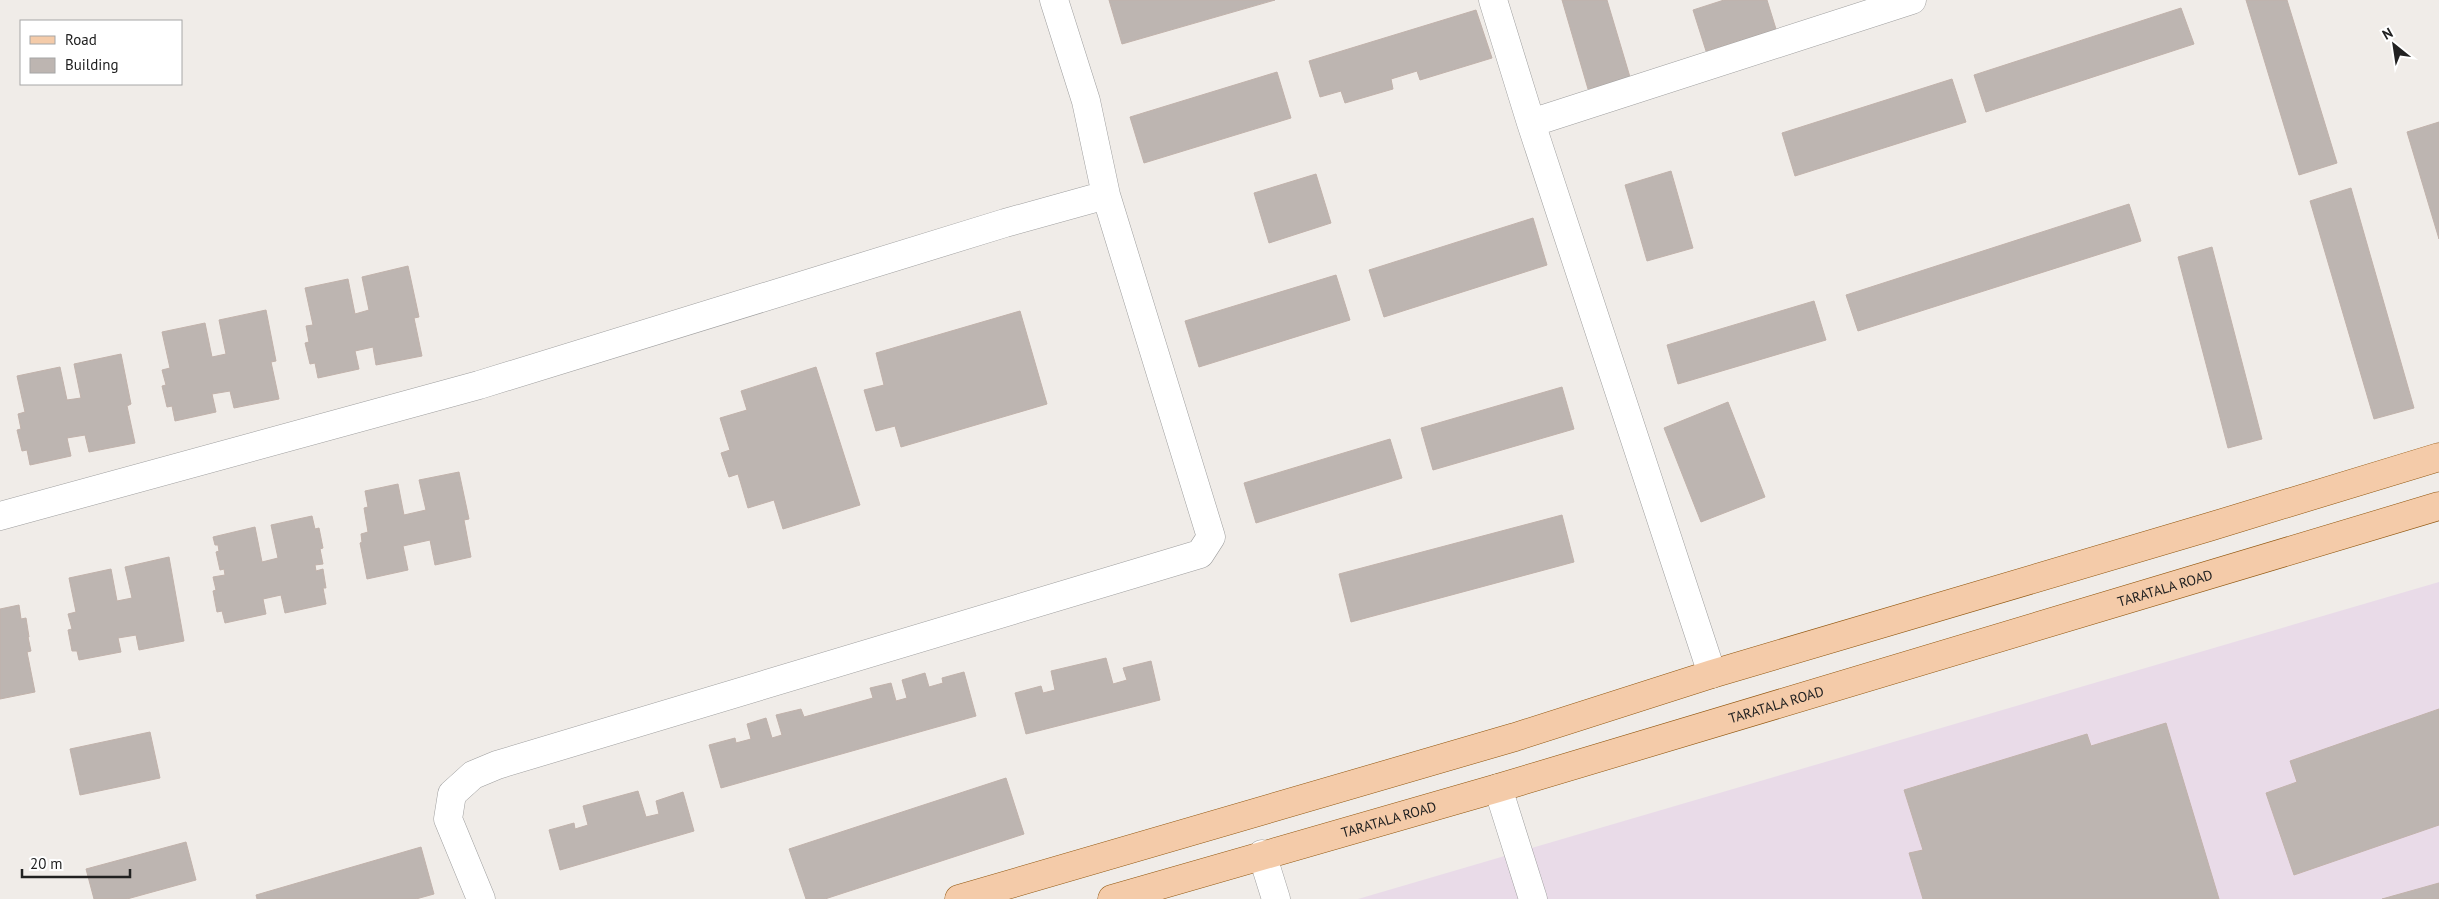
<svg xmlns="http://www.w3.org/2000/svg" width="2439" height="899" viewBox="0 0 2439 899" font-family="'PT Sans',sans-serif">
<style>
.industrial{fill:#e9dbe8}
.building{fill:#bdb5b1;stroke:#c1b2ab}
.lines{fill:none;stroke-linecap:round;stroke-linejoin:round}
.minor-casing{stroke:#9e9e9e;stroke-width:29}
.major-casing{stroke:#90550d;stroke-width:29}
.minor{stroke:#fff;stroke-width:28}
.major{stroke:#f4cba9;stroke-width:28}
.labels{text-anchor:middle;stroke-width:5;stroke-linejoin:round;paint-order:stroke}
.street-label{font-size:14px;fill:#212121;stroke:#fff}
</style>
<rect width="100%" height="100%" fill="#f0ece8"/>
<!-- industrial -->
<path class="industrial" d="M2439,582V899H1358Z"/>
<!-- building -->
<path class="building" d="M1109,0H1275L1122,44Z
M1562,0H1607L1630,77L1588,89Z
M1724,0H1767L1776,29L1706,51L1693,10Z
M2246,0H2287L2337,163L2299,175Z
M2181,8L2194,44L1986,112L1974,75Z
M1476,10L1492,58L1420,80L1417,71L1391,79L1393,89L1345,103L1341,91L1320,97L1309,61Z
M1277,72L1291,118L1144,163L1130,117Z
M1952,79L1966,122L1795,176L1782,133Z
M2439,122V239L2407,132Z
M1671,171L1693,248L1647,261L1625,185Z
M1316,174L1331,223L1269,243L1254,193Z
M2351,188L2414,408L2374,419L2310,201Z
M2129,204L2141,241L1858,331L1846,295Z
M1533,218L1547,265L1384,317L1369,270Z
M2212,247L2262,439L2228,448L2178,257Z
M408,266L419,317L414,318L422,356L376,365L373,347L355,351L359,369L318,378L315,363L310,364L305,343L309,342L306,326L313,325L305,288L348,279L355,314L369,310L362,277Z
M1336,275L1350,320L1199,367L1185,321Z
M1814,301L1826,340L1678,384L1667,345Z
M266,310L276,361L271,362L279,399L234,408L230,391L212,394L216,412L175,421L172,406L167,407L162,386L166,385L162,370L170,368L162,332L205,323L212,357L226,354L219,320Z
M1020,311L1047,404L901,447L895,426L876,431L864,390L884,385L876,353Z
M121,354L131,404L127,406L135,443L89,452L85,435L67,438L71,456L30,465L27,450L22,451L17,430L21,429L18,414L25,412L17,376L60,367L67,400L81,398L74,364Z
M816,367L860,505L783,529L774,500L748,508L738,474L729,477L721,453L730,450L720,418L747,410L741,391Z
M1562,387L1574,429L1433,470L1421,428Z
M1728,402L1765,497L1701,522L1664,428Z
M1390,439L1402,478L1256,523L1244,483Z
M459,472L469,519L464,520L471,557L435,565L430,540L403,546L408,570L367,579L360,543L362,542L361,534L368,532L364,508L368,507L365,491L398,484L404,515L426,510L419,480Z
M1562,515L1574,562L1351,622L1339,574Z
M312,516L315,529L319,528L323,548L320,549L323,564L315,565L316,571L323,569L326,588H323L326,604L285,613L281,595L263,599L266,614L225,623L222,611L217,612L213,591L216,590L213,577L225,575L224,569L220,570L216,552L219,551L218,545H215L213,537L255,527L262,562L278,558L271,525Z
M169,557L184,641L139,650L136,635L118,638L121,652L79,660L77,651H72L68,630L72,629L68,614L76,612L69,578L111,569L117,601L132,598L125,567Z
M19,605L21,619L26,618L29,637H28L31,651L27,652L35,692L0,699V609Z
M1106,658L1113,684L1127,680L1123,668L1151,661L1160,700L1026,734L1015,693L1041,686L1043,693L1055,690L1051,671Z
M964,672L976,716L721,788L709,745L735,738L736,743L751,739L747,724L766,718L772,738L782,735L776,715L801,709L804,717L873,698L870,688L891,683L896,701L907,698L902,680L925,673L929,687L943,683L942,678Z
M2439,709V825L2294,875L2266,793L2297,782L2290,761Z
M2166,723L2219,899H1923L1909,853L1923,850L1904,790L2087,734L2091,746Z
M150,732L160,778L80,795L70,749Z
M1006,778L1024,834L825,899H806L789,849Z
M638,791L646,817L659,814L656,801L683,792L694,831L560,870L549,830L574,823L575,829L588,825L583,806Z
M186,842L196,880L127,899H94L86,869Z
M421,847L434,894L416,899H257L256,895Z
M2439,883V899H2382Z"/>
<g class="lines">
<!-- minor casing -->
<g class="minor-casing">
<path id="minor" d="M1493,0L1531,123L1712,674
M1531,123L1912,0
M0,516L479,385L1005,223L1106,195L1086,101L1054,0
M1498,788L1533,899
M1262,854L1276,899
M481,899L448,819L452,794L473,775L497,765L1200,554L1211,537L1106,195"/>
</g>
<!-- major casing -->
<g class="major-casing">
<g id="major">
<path d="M959,899L1515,737L1712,674L2209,527L2439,457"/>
<path id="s1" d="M1112,899L1498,788L2439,506"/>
</g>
</g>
<!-- minor -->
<use href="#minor" class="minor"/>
<!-- major -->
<use href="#major" class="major"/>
</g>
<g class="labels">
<!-- street labels -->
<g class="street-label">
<text dy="5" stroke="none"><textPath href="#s1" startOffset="1098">TARATALA ROAD</textPath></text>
<text dy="5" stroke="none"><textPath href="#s1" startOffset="692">TARATALA ROAD</textPath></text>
<text dy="5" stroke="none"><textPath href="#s1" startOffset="288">TARATALA ROAD</textPath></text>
</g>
</g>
<!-- legend -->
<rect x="20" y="20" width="162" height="65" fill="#ffffff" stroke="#a6a6a6"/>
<rect x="30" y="36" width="25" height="8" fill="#f4cba9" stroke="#a6a6a6"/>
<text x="65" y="45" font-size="15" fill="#212121">Road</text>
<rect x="30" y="58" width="25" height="15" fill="#bdb5b1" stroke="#a6a6a6"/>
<text x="65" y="70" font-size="15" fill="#212121">Building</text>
<!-- north arrow -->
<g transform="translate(2394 45) rotate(330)" stroke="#ffffff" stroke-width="4" paint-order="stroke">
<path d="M0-4L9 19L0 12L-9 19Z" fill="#212121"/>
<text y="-8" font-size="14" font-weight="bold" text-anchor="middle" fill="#212121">N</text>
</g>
<!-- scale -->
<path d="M22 869v8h108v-8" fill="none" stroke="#212121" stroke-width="2.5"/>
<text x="30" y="869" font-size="15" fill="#212121" stroke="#ffffff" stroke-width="4" paint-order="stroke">20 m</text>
</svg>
